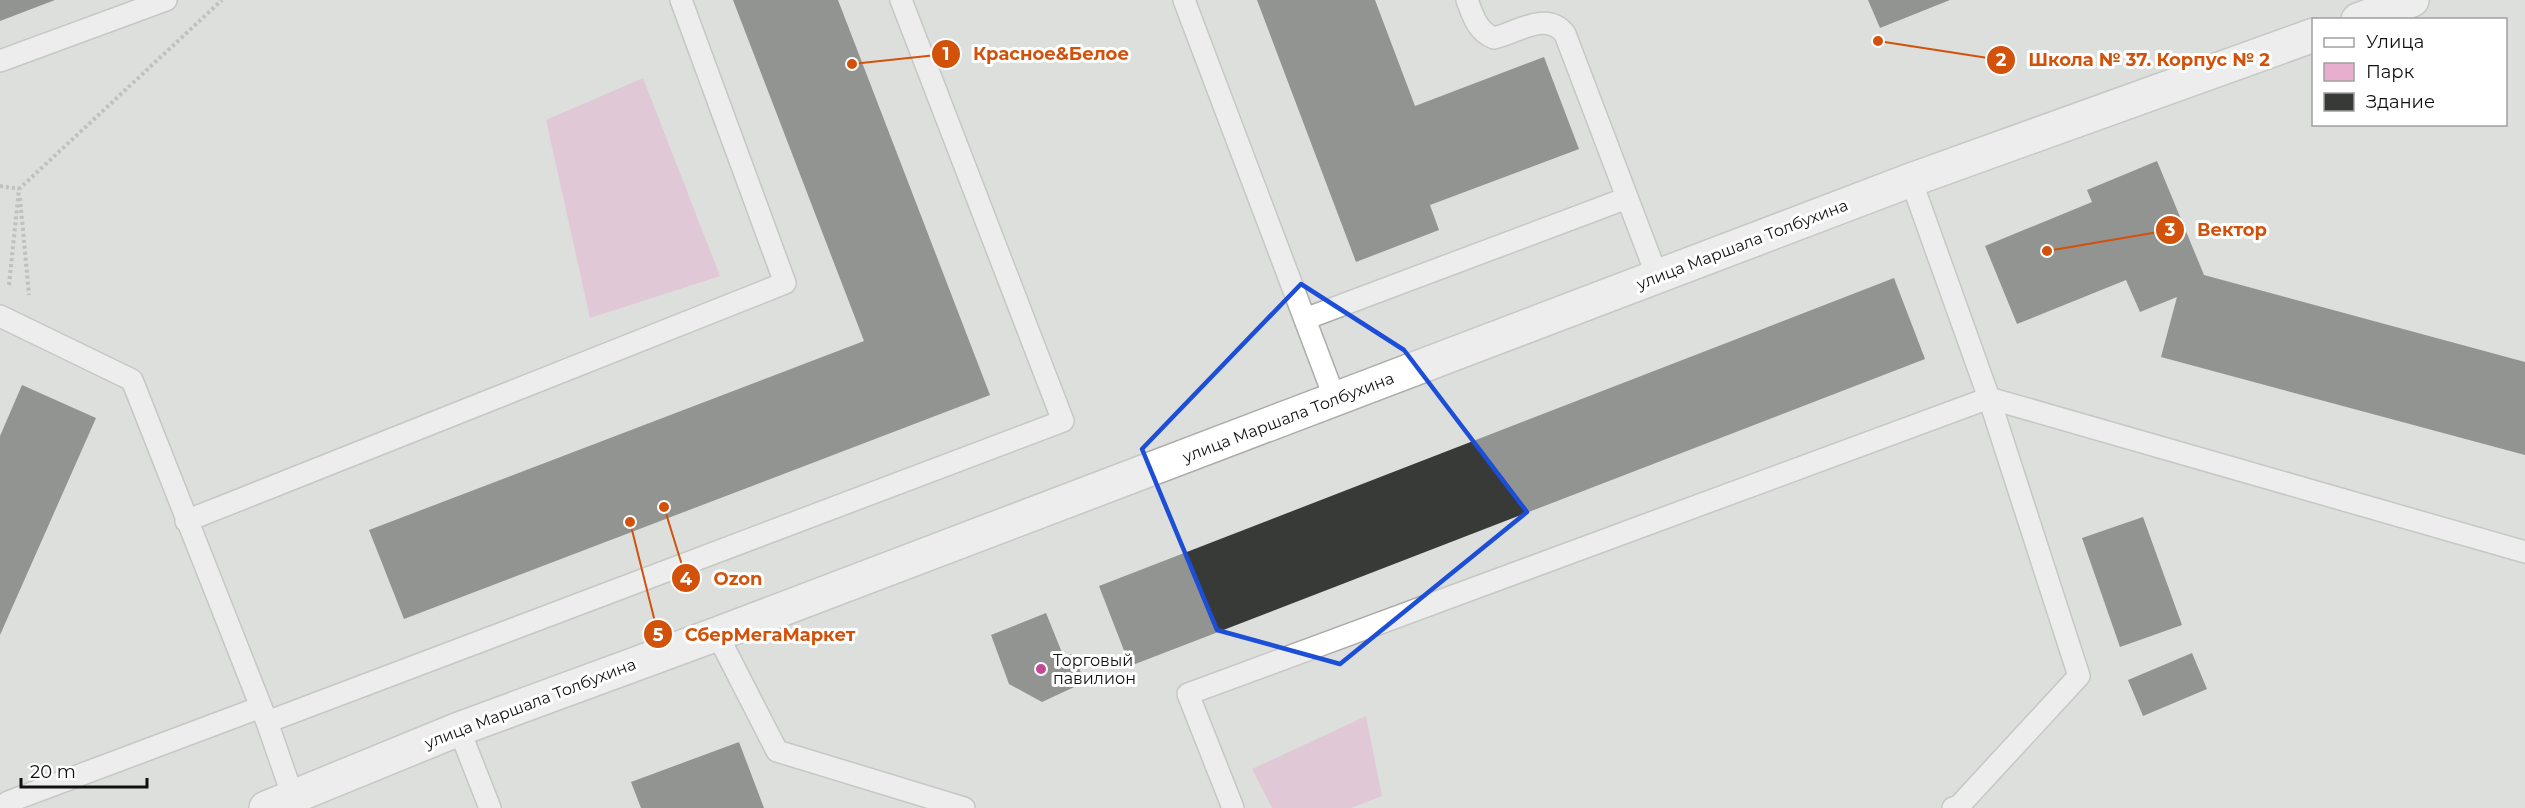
<svg xmlns="http://www.w3.org/2000/svg" width="2525" height="808" viewBox="0 0 2525 808" font-family="Montserrat,sans-serif">
<style>
.green{fill:#e7aece}
.building{fill:#383a37}
.lines{fill:none;stroke-linecap:round;stroke-linejoin:round}
.lane-casing{stroke:#abadaa;stroke-width:24}
.street-casing{stroke:#abadaa;stroke-width:36}
.path{stroke:#9c9e9b;stroke-width:4;stroke-dasharray:3 3;stroke-linecap:butt}
.lane{stroke:#fff;stroke-width:21}
.street{stroke:#fff;stroke-width:33}
.marked{fill:none;stroke:#1d4ed8;stroke-width:4.5;stroke-linejoin:round}
.poi-dot{fill:#c44898;stroke:#fff;stroke-width:2}
.labels{text-anchor:middle;stroke-width:6;stroke-linejoin:round;paint-order:stroke}
.street-label{font-size:16px;fill:#101110;stroke:#fff}
.poi-label{font-size:16px;fill:#101110;stroke:#fff;text-anchor:start}
.leader{fill:none;stroke:#d2520c;stroke-width:2}
.callout-dot{fill:#d2520c;stroke:#fff;stroke-width:2}
.mark-label{font-size:18px;text-anchor:middle;font-weight:bold;fill:#fff}
.callout-label{font-size:18px;text-anchor:middle;font-weight:bold;fill:#d2520c;stroke:#fff;stroke-width:6;stroke-linejoin:round;paint-order:stroke}
</style>
<rect width="100%" height="100%" fill="#dddfdc"/>
<!-- green -->
<path class="green" d="M643,78L720,276L590,318L546,120Z
M1366,716L1382,796L1351,808H1272L1252,769Z"/>
<!-- building -->
<path class="building" d="M0,0H55L0,21Z
M733,0H838L990,395L404,619L369,530L864,341Z
M1257,0H1375L1415,106L1544,57L1579,149L1430,205L1439,230L1356,262Z
M1868,0H1950L1880,28Z
M2157,161L2204,275L2525,362V455L2161,357L2177,297L2140,312L2126,280L2017,324L1985,246L2092,202L2087,190Z
M1894,278L1925,359L1130,666L1099,586Z
M22,385L96,418L0,635V436Z
M2143,517L2182,625L2120,647L2082,538Z
M1046,613L1063,655L1073,654L1085,682L1042,702L1009,684L991,635Z
M2192,653L2207,689L2143,716L2128,680Z
M739,742L764,808H641L631,782Z"/>
<g class="lines">
<!-- lane casing -->
<g class="lane-casing">
<path id="lane" d="M1184,0L1335,399
M1467,0C1473,16 1477,31 1494,38C1516,33 1547,10 1565,34L1657,276
M0,61L166,0
M0,316L132,380L267,722L293,797
M1305,319L1627,198
M1989,398L2525,552
M186,521L785,283L681,0
M717,634L777,751L964,808
M267,722L1063,421L901,0
M459,729L490,808
M4,808L8,802L261,707
M1233,808L1188,694L1989,398L1911,180
M1953,808L1959,806L2079,676L1989,398"/>
</g>
<!-- street casing -->
<g class="street-casing">
<path id="street" d="M2358,20L2412,0
M266,808L459,729L717,634L1911,180L2314,35"/>
</g>
<!-- path -->
<path class="path" d="M0,186L19,189
M20,198L29,295
M9,285L19,189L222,0"/>
<!-- lane -->
<use href="#lane" class="lane"/>
<!-- street -->
<use href="#street" class="street"/>
</g>
<!-- marked area -->
<path d="M0 0H2525V808H0ZM1301,284L1404,350L1527,512L1340,664L1217,630L1142,449Z" fill="#dddfdc" fill-opacity=".55" fill-rule="evenodd"/>
<path class="marked" d="M1301,284L1404,350L1527,512L1340,664L1217,630L1142,449Z"/>
<!-- markers -->
<circle class="poi-dot" cx="1041" cy="669" r="6"/>
<g class="labels">
<!-- street labels -->
<g class="street-label">
<text transform="translate(1742 244) rotate(-21)" y="6">улица Маршала Толбухина</text>
<text transform="translate(1288 417) rotate(-21)" y="6">улица Маршала Толбухина</text>
<text transform="translate(530 703) rotate(-21)" y="6">улица Маршала Толбухина</text>
</g>
<!-- poi labels -->
<g class="poi-label">
<text x="1053" y="666">Торговый<tspan x="1053" dy="18">павилион</tspan></text>
</g>
</g>
<!-- callouts -->
<path class="leader" d="M852 64L946 54M1878 41L2001 60M2047 251L2170 230M664 507L686 578M630 522L658 634"/>
<g class="callout-dot">
<circle cx="852" cy="64" r="6"/>
<circle cx="1878" cy="41" r="6"/>
<circle cx="2047" cy="251" r="6"/>
<circle cx="664" cy="507" r="6"/>
<circle cx="630" cy="522" r="6"/>
<circle cx="946" cy="54" r="15"/>
<circle cx="2001" cy="60" r="15"/>
<circle cx="2170" cy="230" r="15"/>
<circle cx="686" cy="578" r="15"/>
<circle cx="658" cy="634" r="15"/>
</g>
<g class="mark-label">
<text x="946" y="60">1</text>
<text x="2001" y="66">2</text>
<text x="2170" y="236">3</text>
<text x="686" y="585">4</text>
<text x="658" y="641">5</text>
</g>
<g class="callout-label">
<text x="1051" y="60">Красное&amp;Белое</text>
<text x="2149" y="66">Школа № 37. Корпус № 2</text>
<text x="2232" y="236">Вектор</text>
<text x="738" y="585">Ozon</text>
<text x="770" y="641">СберМегаМаркет</text>
</g>
<!-- legend -->
<rect x="2312" y="18" width="195" height="108" fill="#ffffff" stroke="#9fa09f" stroke-width="1.5"/>
<rect x="2324" y="38" width="30" height="9" fill="#ffffff" stroke="#9fa09f" stroke-width="1.5"/>
<text x="2366" y="48" font-size="18" fill="#101110">Улица</text>
<rect x="2324" y="63" width="30" height="18" fill="#e7aece" stroke="#9fa09f" stroke-width="1.5"/>
<text x="2366" y="78" font-size="18" fill="#101110">Парк</text>
<rect x="2324" y="93" width="30" height="18" fill="#383a37" stroke="#9fa09f" stroke-width="1.5"/>
<text x="2366" y="108" font-size="18" fill="#101110">Здание</text>
<!-- scale -->
<path d="M21 778v9h126v-9" fill="none" stroke="#101110" stroke-width="3"/>
<text x="30" y="778" font-size="18" fill="#101110" stroke="#ffffff" stroke-width="4.5" paint-order="stroke">20 m</text>
</svg>
